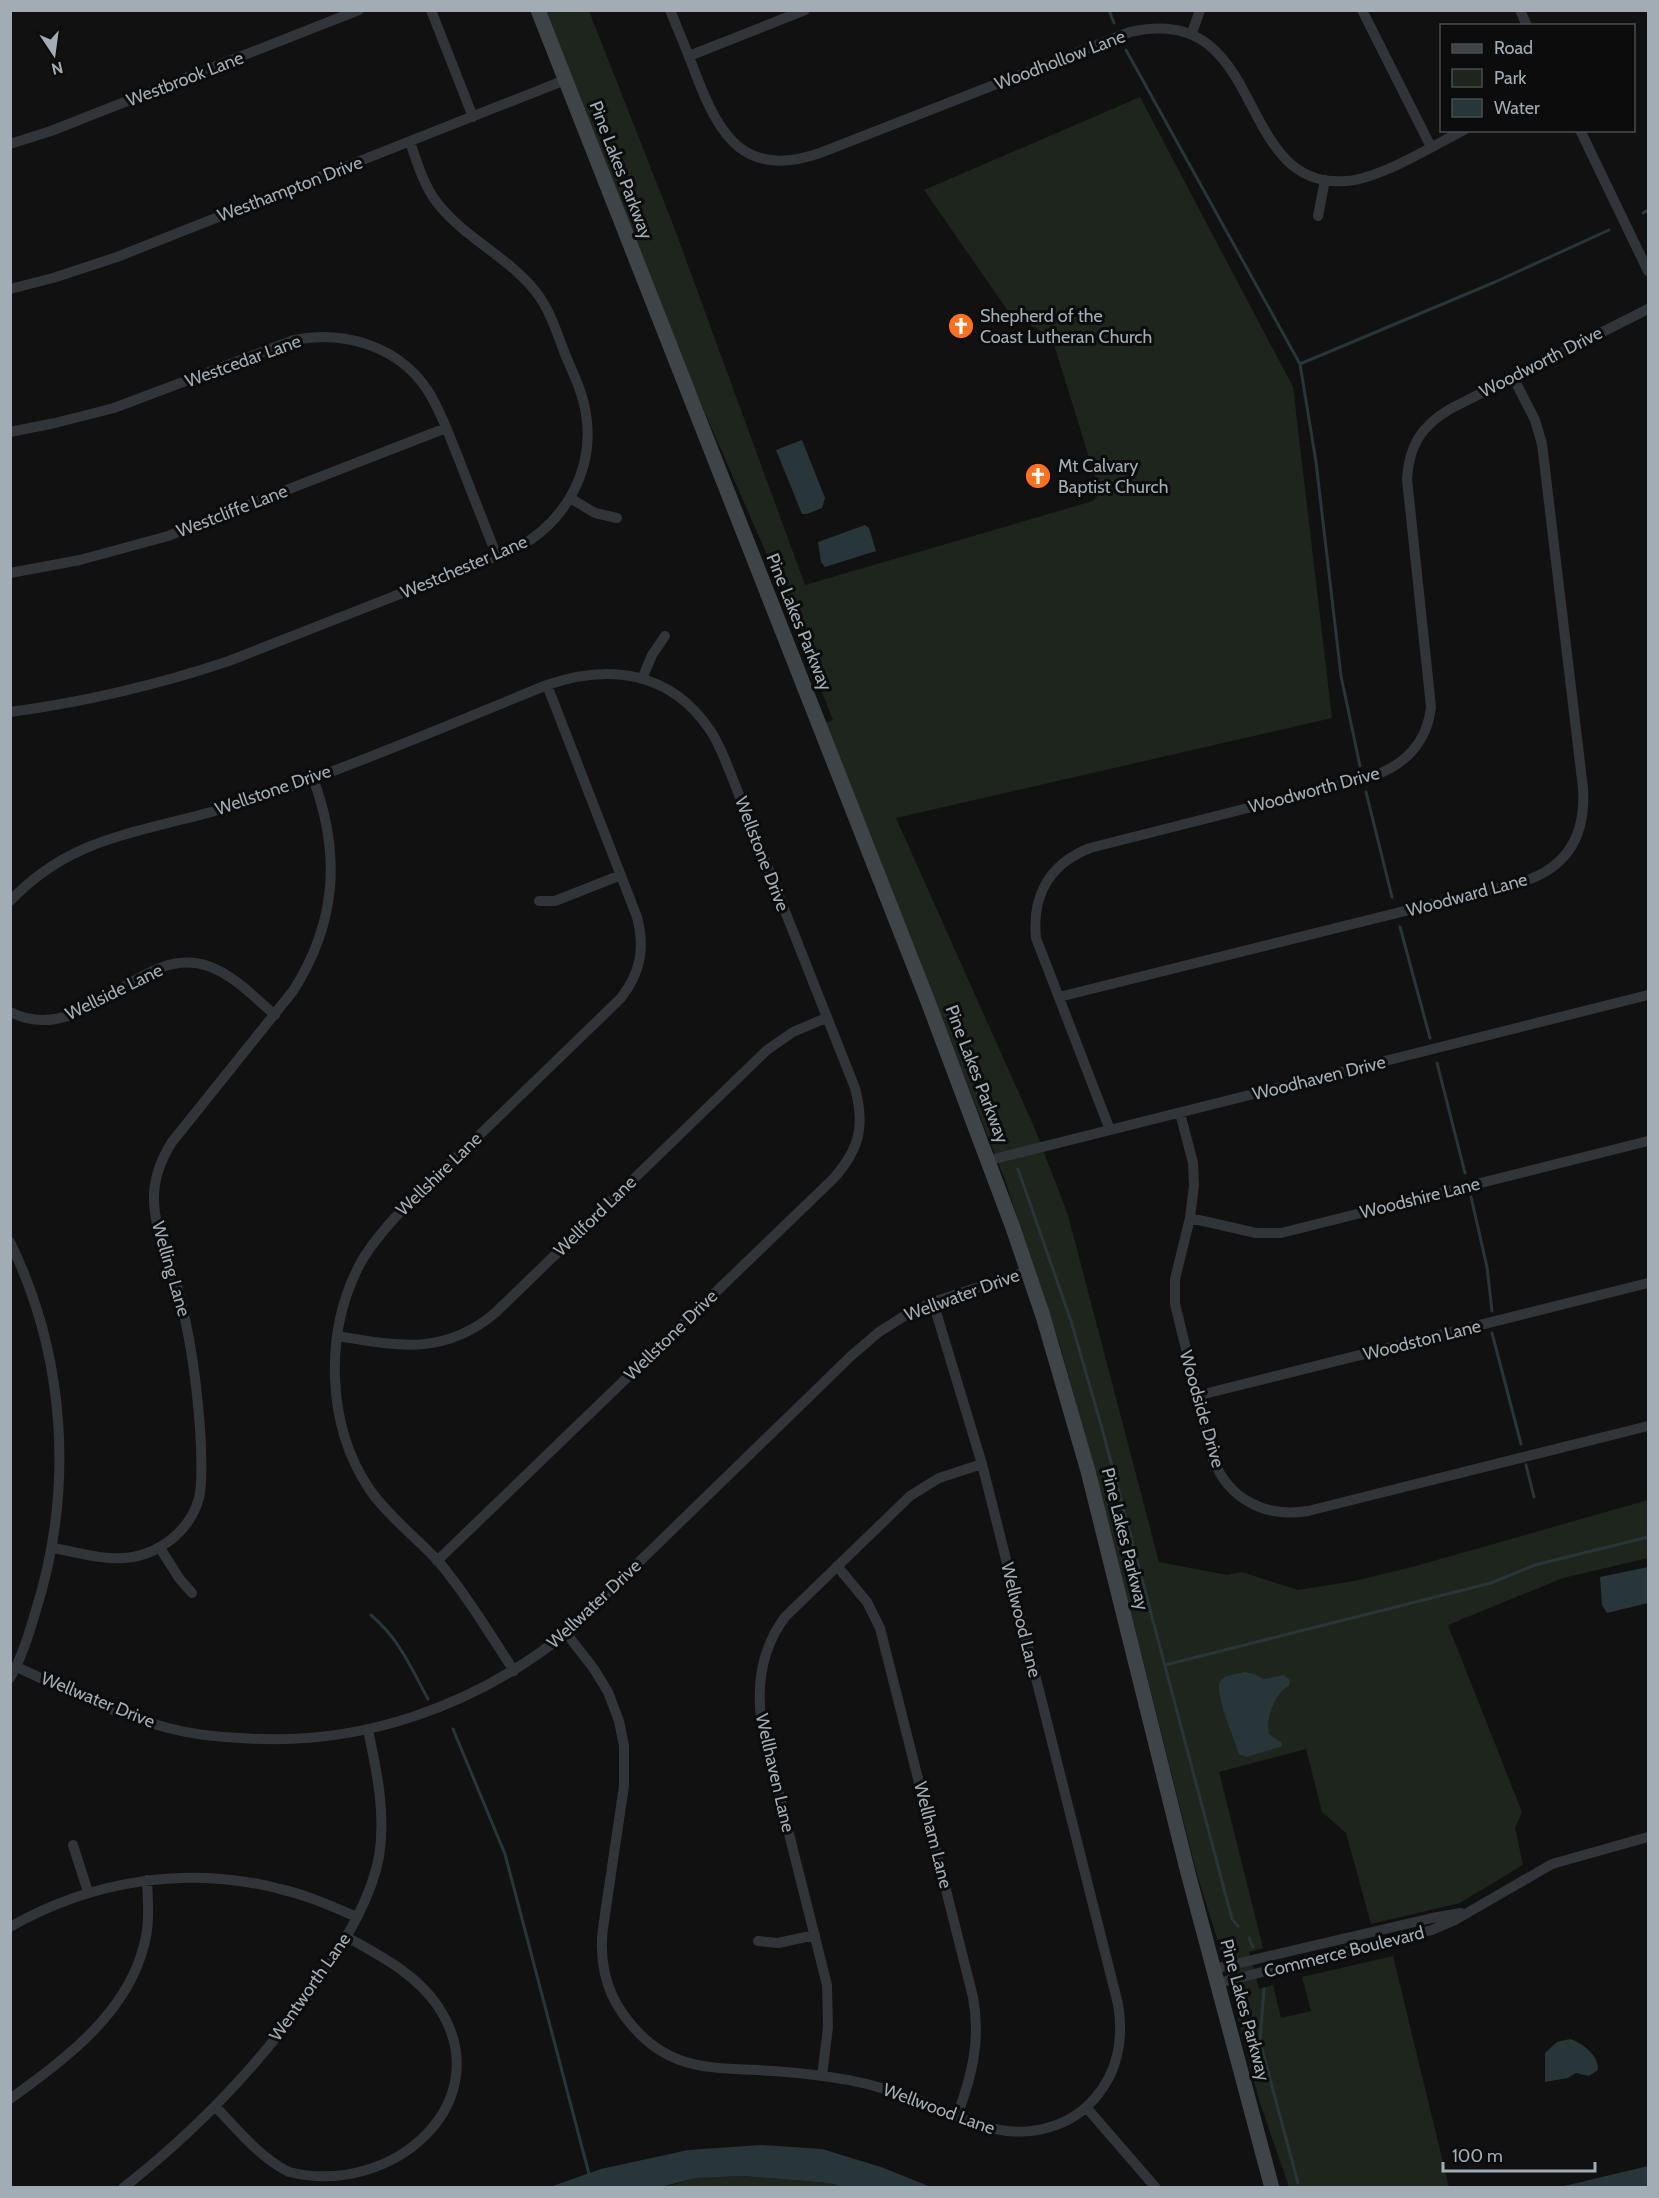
<svg xmlns="http://www.w3.org/2000/svg" width="1659" height="2198" viewBox="0 0 1659 2198" font-family="Cabin,sans-serif">
<style>
.green{fill:#1e251d}
.water{fill:#283639}
.lines{fill:none;stroke-linecap:round;stroke-linejoin:round}
.stream{stroke:#283639;stroke-width:3}
.street{stroke:#313438;stroke-width:10}
.secondary{stroke:#3f4448;stroke-width:15}
.labels{text-anchor:middle;stroke-width:6;stroke-linejoin:round;paint-order:stroke}
.street-label{font-size:18px;fill:#a1acb4;stroke:#0c0c0d}
.poi-label{font-size:18px;fill:#a1acb4;stroke:#0c0c0d;text-anchor:start}
</style>
<rect width="100%" height="100%" fill="#111112"/>
<!-- green -->
<path class="green" d="M546,11H589L674,227L805,585L1093,501L1100,493L1052,338L1008,311L924,190L1140,97L1293,387L1332,718L896,818L1035,1129L1068,1215L1159,1562L1227,1575L1242,1572L1298,1590L1354,1581L1412,1567L1648,1500V1558L1563,1578L1448,1625L1522,1812L1515,1828L1523,1865L1460,1903L1371,1924L1346,1833L1322,1812L1306,1749L1219,1772L1263,1948L1249,1952L1259,1989L1273,1985L1281,2018L1311,2011L1302,1977L1393,1956L1449,2187H1289L1259,2100L1219,1945L1196,1871L1099,1486L1059,1342L1005,1180L825,723L833,720L774,571L685,367Z
M743,2176L829,2183L843,2187L661,2188L696,2178Z"/>
<!-- water -->
<path class="water" d="M802,440L825,498L822,508L807,514H802L776,450Z
M865,525L869,528L876,551L825,567L821,562L818,542Z
M1648,1567V1603L1607,1613L1602,1605L1600,1577Z
M1245,1672L1254,1674L1264,1679L1284,1675L1290,1680L1289,1686C1275,1692 1265,1720 1269,1734L1281,1742L1282,1746L1247,1757L1239,1754C1235,1740 1212,1689 1221,1680C1227,1674 1238,1674 1245,1672Z
M1570,2039C1582,2043 1599,2055 1598,2070L1589,2076L1576,2073L1568,2078L1545,2082V2053L1557,2042Z
M761,2145L822,2149L881,2167L931,2187H843L829,2183L743,2176L696,2178L661,2187H550L601,2169L688,2150Z
M1648,2166V2187H1560Z"/>
<g class="lines">
<!-- stream -->
<path class="stream" d="M1109,10L1114,23
M1126,50L1300,364L1316,462L1341,676L1360,766
M1643,213L1648,210
M1300,364L1495,282L1609,230
M1366,792L1392,897
M1400,927L1430,1038
M1437,1063L1465,1173
M1018,1169L1071,1321L1103,1432L1232,1919L1238,1926
M1471,1197L1487,1267L1492,1311
M1492,1333L1521,1444
M1526,1465L1534,1497
M371,1615C400,1640 410,1666 428,1699
M1165,1665L1491,1583L1535,1565L1648,1537
M453,1729L505,1854L589,2174
M1249,1938L1253,1947
M1264,1989L1260,2042L1298,2183"/>
<!-- street -->
<path class="street" d="M431,10L473,117
M670,10C679,32 688,53 696,75C720,137 745,179 820,153L1130,32C1269,0 1232,190 1346,181C1380,179 1432,146 1464,130
M1362,10L1431,147
M1520,10L1527,26
M1193,30L1200,10
M689,56L805,10
M1580,130L1648,271
M10,144L51,131L359,10
M1318,216L1325,180
M10,289L53,278L117,257L565,80
M10,432L55,423L114,408L294,340C344,330 399,346 428,391C442,413 450,438 460,462C472,494 485,525 497,557
M570,498L595,513L617,518
M10,573L80,560L168,536L446,428
M642,679L652,655L665,636
M10,712C85,702 157,685 229,661L515,549C565,523 595,470 586,414C583,393 573,373 565,354C557,333 550,310 536,292C508,256 463,238 435,200C423,183 417,162 410,142
M10,901C63,846 114,837 184,819C218,811 251,800 284,789C373,758 460,720 547,685C610,663 671,672 710,730C719,743 724,758 730,772L855,1088C865,1126 860,1148 834,1178L437,1561
M539,901H555L621,875
M1059,997L1525,881C1569,866 1586,833 1583,788L1542,444L1535,420L1513,377
M10,1012C85,1050 139,942 208,966C234,975 255,998 275,1015
M1180,1113L1193,1163L1194,1185L1190,1218L1175,1279V1304L1213,1459C1229,1500 1266,1518 1308,1511L1648,1426
M1110,1130L1036,938C1032,896 1049,864 1090,848L1370,777C1404,766 1427,743 1431,707L1407,479C1409,446 1421,426 1450,409L1648,309
M990,1160L1648,995
M1190,1218L1256,1233H1281L1648,1141
M10,1242C66,1357 74,1489 36,1610C29,1634 22,1657 10,1678
M337,1336C398,1346 444,1356 495,1313L767,1050L793,1032L826,1018
M1196,1396L1648,1283
M53,1548C76,1552 102,1560 125,1558C159,1555 190,1531 199,1498C203,1481 201,1461 201,1444C198,1390 191,1337 177,1286C169,1258 155,1231 154,1202C153,1180 160,1161 172,1142L293,991C337,922 341,854 313,778
M160,1548L179,1578L192,1593
M837,1566L867,1602L880,1628L973,1997C981,2040 972,2076 957,2116
M566,1633L594,1669L608,1692L619,1721L624,1746V1786L603,1928C599,1958 605,1989 623,2014C665,2073 709,2067 773,2071C804,2073 837,2077 867,2084C885,2089 903,2094 920,2101C963,2118 1002,2142 1050,2127C1068,2122 1083,2112 1095,2098C1118,2072 1124,2038 1118,2004L982,1464L933,1302
M17,1667C66,1690 115,1714 168,1728C191,1734 217,1737 241,1738C359,1747 474,1707 566,1633L851,1356L879,1332L909,1313L933,1302L1028,1271
M514,1671C490,1634 467,1596 439,1562C417,1538 389,1517 370,1490C326,1425 324,1332 360,1264C371,1244 386,1227 402,1210L621,998C641,972 645,948 637,917L547,685
M73,1845L88,1892
M10,1927C92,1880 189,1865 280,1889C307,1895 331,1906 357,1917
M758,1941L778,1943L815,1935
M1214,1969L1432,1918L1461,1913
M1218,1983L1432,1930L1455,1920L1552,1864L1648,1837
M822,2076L828,2027L827,1985L762,1726C756,1687 761,1649 785,1617L910,1496L939,1478L982,1464
M10,2099C65,2059 127,2014 144,1945C150,1924 148,1902 147,1880
M215,2106C237,2129 260,2158 289,2172C394,2198 502,2100 437,2005C415,1973 380,1956 347,1937
M1086,2107L1156,2188
M123,2188C202,2126 272,2051 327,1968C349,1934 371,1897 379,1857C386,1814 377,1772 368,1730"/>
<!-- secondary -->
<path class="secondary" d="M538,10L927,999L1012,1225L1043,1316L1088,1471L1188,1873L1272,2188"/>
</g>
<!-- icons -->
<defs>
<g id="church-disc" transform="scale(1.35)"><circle r="9.5" fill="#ff711c" stroke="#0c0c0d"/><path d="M-1.2-6h2.4v3.5h3.3v2.4h-3.3V6h-2.4V-.1h-3.3v-2.4h3.3Z" fill="#fff"/></g>
</defs>
<g fill-rule="evenodd">
<use href="#church-disc" x="961" y="326"/>
<use href="#church-disc" x="1038" y="476"/>
</g>
<g class="labels">
<!-- street labels -->
<g class="street-label">
<text transform="translate(1060 60) rotate(-21)" y="6">Woodhollow Lane</text>
<text transform="translate(185 79) rotate(-21)" y="6">Westbrook Lane</text>
<text transform="translate(621 170) rotate(69)" y="6">Pine Lakes Parkway</text>
<text transform="translate(290 189) rotate(-21)" y="6">Westhampton Drive</text>
<text transform="translate(243 361) rotate(-20)" y="6">Westcedar Lane</text>
<text transform="translate(1541 362) rotate(-27)" y="6">Woodworth Drive</text>
<text transform="translate(232 511) rotate(-21)" y="6">Westcliffe Lane</text>
<text transform="translate(464 567) rotate(-23)" y="6">Westchester Lane</text>
<text transform="translate(799 622) rotate(68)" y="6">Pine Lakes Parkway</text>
<text transform="translate(273 790) rotate(-19)" y="6">Wellstone Drive</text>
<text transform="translate(1314 790) rotate(-15)" y="6">Woodworth Drive</text>
<text transform="translate(762 854) rotate(69)" y="6">Wellstone Drive</text>
<text transform="translate(1467 895) rotate(-15)" y="6">Woodward Lane</text>
<text transform="translate(114 992) rotate(-26)" y="6">Wellside Lane</text>
<text transform="translate(977 1074) rotate(69)" y="6">Pine Lakes Parkway</text>
<text transform="translate(1319 1078) rotate(-14)" y="6">Woodhaven Drive</text>
<text transform="translate(439 1174) rotate(-44)" y="6">Wellshire Lane</text>
<text transform="translate(1420 1198) rotate(-14)" y="6">Woodshire Lane</text>
<text transform="translate(595 1216) rotate(-44)" y="6">Wellford Lane</text>
<text transform="translate(171 1269) rotate(74)" y="6">Welling Lane</text>
<text transform="translate(962 1295) rotate(-20)" y="6">Wellwater Drive</text>
<text transform="translate(671 1335) rotate(-44)" y="6">Wellstone Drive</text>
<text transform="translate(1422 1340) rotate(-14)" y="6">Woodston Lane</text>
<text transform="translate(1202 1409) rotate(74)" y="6">Woodside Drive</text>
<text transform="translate(1125 1539) rotate(76)" y="6">Pine Lakes Parkway</text>
<text transform="translate(594 1604) rotate(-43)" y="6">Wellwater Drive</text>
<text transform="translate(1021 1620) rotate(76)" y="6">Wellwood Lane</text>
<text transform="translate(98 1700) rotate(22)" y="6">Wellwater Drive</text>
<text transform="translate(775 1773) rotate(77)" y="6">Wellhaven Lane</text>
<text transform="translate(933 1835) rotate(76)" y="6">Wellham Lane</text>
<text transform="translate(1344 1952) rotate(-14)" y="6">Commerce Boulevard</text>
<text transform="translate(310 1987) rotate(-55)" y="6">Wentworth Lane</text>
<text transform="translate(1245 2010) rotate(75)" y="6">Pine Lakes Parkway</text>
<text transform="translate(939 2109) rotate(20)" y="6">Wellwood Lane</text>
</g>
<!-- poi labels -->
<g class="poi-label">
<text x="980" y="322">Shepherd of the<tspan x="980" dy="21">Coast Lutheran Church</tspan></text>
<text x="1058" y="472">Mt Calvary<tspan x="1058" dy="21">Baptist Church</tspan></text>
</g>
</g>
<!-- border -->
<rect width="1659" height="2198" fill="none" stroke="#a1acb4" stroke-width="24"/>
<!-- legend -->
<rect x="1440" y="24" width="195" height="108" fill="#0c0c0d" stroke="#484c50" stroke-width="1.5"/>
<rect x="1452" y="44" width="30" height="9" fill="#3f4448" stroke="#484c50" stroke-width="1.5"/>
<text x="1494" y="54" font-size="18" fill="#a1acb4">Road</text>
<rect x="1452" y="69" width="30" height="18" fill="#1e251d" stroke="#484c50" stroke-width="1.5"/>
<text x="1494" y="84" font-size="18" fill="#a1acb4">Park</text>
<rect x="1452" y="99" width="30" height="18" fill="#283639" stroke="#484c50" stroke-width="1.5"/>
<text x="1494" y="114" font-size="18" fill="#a1acb4">Water</text>
<!-- north arrow -->
<g transform="translate(54 54) rotate(167)" stroke="#0c0c0d" stroke-width="4.5" paint-order="stroke">
<path d="M0-4.5L10 22L0 15L-10 22Z" fill="#a1acb4"/>
<text y="-9" font-size="16" font-weight="bold" text-anchor="middle" fill="#a1acb4">N</text>
</g>
<!-- scale -->
<path d="M1443 2162v9h152v-9" fill="none" stroke="#a1acb4" stroke-width="3"/>
<text x="1452" y="2162" font-size="18" fill="#a1acb4" stroke="#0c0c0d" stroke-width="4.5" paint-order="stroke">100 m</text>
</svg>
